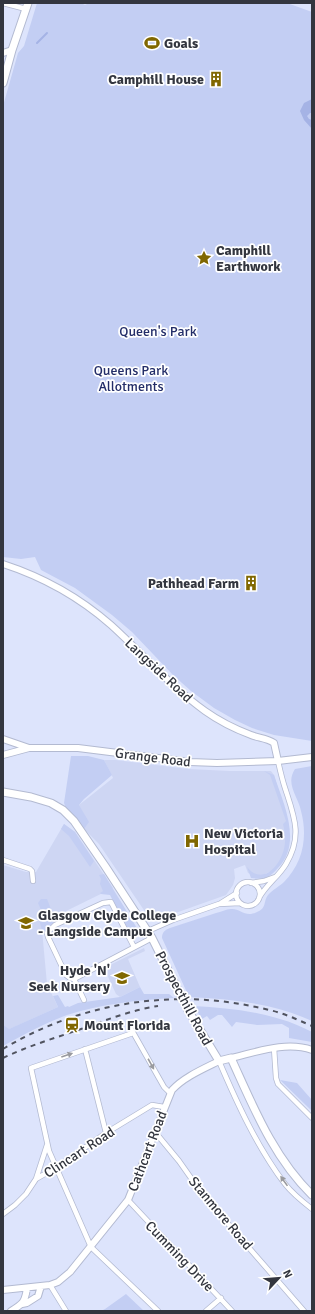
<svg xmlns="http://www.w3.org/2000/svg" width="315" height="1314" viewBox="0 0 315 1314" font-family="Signika,sans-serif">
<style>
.built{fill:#ced6f3}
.green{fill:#c3cef3}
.water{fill:#a5b3e5}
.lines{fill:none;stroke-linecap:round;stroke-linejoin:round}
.stream{stroke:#a5b3e5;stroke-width:2}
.minor-casing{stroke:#b3bad1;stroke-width:6}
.tertiary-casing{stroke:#b3bad1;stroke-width:8}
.secondary-casing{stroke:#b3bad1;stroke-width:9}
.minor{stroke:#fff;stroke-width:4.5}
.tertiary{stroke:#fff;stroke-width:6}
.secondary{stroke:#fff;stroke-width:7}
.rail{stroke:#50535f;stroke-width:2;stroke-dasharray:5 5;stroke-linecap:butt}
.secondary-bridge-casing{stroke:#b3bad1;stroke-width:9;stroke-linecap:butt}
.secondary-bridge{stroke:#fff;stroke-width:7}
.oneway{fill:#999a9f}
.labels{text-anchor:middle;stroke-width:3.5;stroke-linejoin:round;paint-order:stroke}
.poi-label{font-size:14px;font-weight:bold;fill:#33363f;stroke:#fff;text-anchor:start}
.park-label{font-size:14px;fill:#232d68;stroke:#fff}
.street-label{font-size:14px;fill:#33363f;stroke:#fff}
</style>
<rect width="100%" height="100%" fill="#dde4fc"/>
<!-- built -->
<path class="built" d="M104,760H116L188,769L230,771H271L274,775L286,813L289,826L287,850L275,869L259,877L248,873L245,865L234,869L235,878L233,885L226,895L153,921L150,919L99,844L84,829L79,805L113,778Z
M64,824L75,832L113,888L58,915L42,930L47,984L58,1007L3,1032V865L26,872H36Z
M144,948L145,951L128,959L140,987L120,997L116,994L104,968Z"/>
<!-- green -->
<path class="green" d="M37,3H81L85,5L89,3H287L312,12V741L274,735L252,728L235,720L214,708L191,691L173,675L132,632L112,615L75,588L41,570L35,557L21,559L3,557V106L18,53L24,46Z
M71,756H88L104,760L112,775L84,799L79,805L89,822L84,829L66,808L64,803Z
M312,766V1021C273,1003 231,999 189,997L162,938C162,932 165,930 170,928C185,923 201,918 216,913C221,912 226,909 231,909C240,908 245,918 257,912C267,908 263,902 268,895C272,890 280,886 284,882C303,863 308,837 301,811C298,796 285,784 295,769Z
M264,771L274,775C283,803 303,842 278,868C269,878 265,880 251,878L247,867C262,886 280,866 284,849C286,841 285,832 283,824L286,821L270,775Z
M64,824L75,832L94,861L90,867L69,836L61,829Z
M104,874L143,938H141L136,929L129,933L110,895L101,894L100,893L103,891L100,884L101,879L99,875Z
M41,899H47L53,914L57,919L44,932L42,930L38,916L41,915V910L38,903Z
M140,987L144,994H169L174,998C138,1000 101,1004 67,1015C45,1023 23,1035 3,1046V1025L9,1029L58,1007L53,996L58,995L65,1007L68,1006L69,1007L78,1003L120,997Z
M194,1006C223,1008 252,1010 280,1019C291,1022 302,1027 312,1032V1042L289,1038V1028L282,1024L257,1025L236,1022L232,1027L222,1015H218L210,1020L207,1016L202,1019Z
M280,1080L297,1083L312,1100V1111Z
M126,1294L144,1311H101L105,1309Z"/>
<!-- water -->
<path class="water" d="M312,99V113H310L307,116L309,119L312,120V129L304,120L300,111L304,103Z"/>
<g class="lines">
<!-- stream -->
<path class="stream" d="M37,43L47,33"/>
<!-- minor casing -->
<g class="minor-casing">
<path id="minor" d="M3,3L26,9
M3,860L30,869L32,871L33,881
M236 894a12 12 0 1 1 24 0a12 12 0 1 1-24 0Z
M251,883L264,881L275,877
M259,898C266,885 279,876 286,864C303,836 294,816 285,788C282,779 280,770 278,761
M221,903L237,893
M148,931L173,920L219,904L240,903
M134,947L111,902L103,903L55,925L47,933L48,937L66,975L70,978L74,979L152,938
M74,979L84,1000
M130,1027L164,1087L170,1093
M133,1033L31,1068L49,1151L91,1247L158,1311
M274,1048L276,1078L278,1084L312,1118
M85,1049L106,1133
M219,1061C237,1103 257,1147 285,1184C292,1193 303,1202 312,1209
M155,1132L179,1161L203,1195L304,1311
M36,1179L47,1145
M128,1200L232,1311
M3,1214L15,1205L26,1194L36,1179L57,1167L106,1133L152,1105L164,1107
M50,1285L66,1311
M206,1311L221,1298"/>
</g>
<!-- tertiary casing -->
<g class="tertiary-casing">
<path id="tertiary" d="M3,53L12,50
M3,564C43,577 79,597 111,625C143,654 170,686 205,711C219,721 235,729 251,735C258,738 267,738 274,743L278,761
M3,739L29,748
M3,755L29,748H78L190,762L217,763L278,761L312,757
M231,1058C257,1052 286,1041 312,1050
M3,1290L50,1285L58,1282L70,1272L128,1200L172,1090C184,1077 203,1069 219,1061
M22,1304L27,1303L38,1296L41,1286
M11,1311C23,1304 25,1302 27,1288"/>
</g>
<!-- secondary casing -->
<g class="secondary-casing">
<path id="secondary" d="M3,83L12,50L28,3
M3,792L31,797L51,803L63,810L74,821L105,866L152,938L180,994
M188,1010L219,1061L231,1058C253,1106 273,1157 312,1195"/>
</g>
<!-- minor -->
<use href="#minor" class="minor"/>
<!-- tertiary -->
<use href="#tertiary" class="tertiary"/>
<!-- secondary -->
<use href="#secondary" class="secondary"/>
<!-- rail -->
<path class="rail" d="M3,1049C83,1001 179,987 269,1010C284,1013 298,1020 312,1026
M3,1058C28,1046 55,1038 81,1029C106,1020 132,1010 158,1006"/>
<!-- secondary-bridge casing -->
<g class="secondary-bridge-casing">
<path id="secondary-bridge" d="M180,994L188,1010"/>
</g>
<!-- secondary-bridge -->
<use href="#secondary-bridge" class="secondary-bridge"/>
</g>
<!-- one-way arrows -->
<defs><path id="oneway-solid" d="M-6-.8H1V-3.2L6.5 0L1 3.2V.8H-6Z"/></defs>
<g class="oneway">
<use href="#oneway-solid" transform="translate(67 1055) rotate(-19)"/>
<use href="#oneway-solid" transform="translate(151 1064) rotate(61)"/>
<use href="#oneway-solid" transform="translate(284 1181) rotate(-125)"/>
</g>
<!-- icons -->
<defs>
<g id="stadium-bare" transform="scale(1.2)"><path d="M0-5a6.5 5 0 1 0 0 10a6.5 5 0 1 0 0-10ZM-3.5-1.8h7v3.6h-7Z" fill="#806700" stroke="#fff" stroke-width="2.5" paint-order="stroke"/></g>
<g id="building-bare" transform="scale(1.2)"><path d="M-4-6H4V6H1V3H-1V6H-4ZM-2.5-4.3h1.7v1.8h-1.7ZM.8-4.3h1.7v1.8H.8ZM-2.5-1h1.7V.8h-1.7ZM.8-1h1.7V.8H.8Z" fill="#806700" stroke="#fff" stroke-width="2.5" paint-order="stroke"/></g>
<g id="sight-bare" transform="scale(1.2)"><path d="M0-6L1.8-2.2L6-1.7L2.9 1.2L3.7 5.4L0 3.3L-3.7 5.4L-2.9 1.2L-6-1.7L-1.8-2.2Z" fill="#806700" stroke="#fff" stroke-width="2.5" paint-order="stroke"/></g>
<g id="hospital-bare" transform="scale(1.2)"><path d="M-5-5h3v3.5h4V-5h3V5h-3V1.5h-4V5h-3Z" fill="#806700" stroke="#fff" stroke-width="2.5" paint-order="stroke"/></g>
<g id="university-bare" transform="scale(1.2)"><path d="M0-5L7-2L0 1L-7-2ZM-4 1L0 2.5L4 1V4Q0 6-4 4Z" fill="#806700" stroke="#fff" stroke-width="2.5" paint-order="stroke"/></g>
<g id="school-bare" transform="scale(1.2)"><path d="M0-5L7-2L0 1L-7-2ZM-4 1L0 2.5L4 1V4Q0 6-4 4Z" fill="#806700" stroke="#fff" stroke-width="2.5" paint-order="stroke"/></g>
<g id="station-bare" transform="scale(1.2)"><path d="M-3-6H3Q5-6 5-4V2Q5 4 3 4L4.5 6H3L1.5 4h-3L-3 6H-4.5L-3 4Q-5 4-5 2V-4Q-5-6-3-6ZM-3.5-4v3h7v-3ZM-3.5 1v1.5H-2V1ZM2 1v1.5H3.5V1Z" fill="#806700" stroke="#fff" stroke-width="2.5" paint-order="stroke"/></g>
</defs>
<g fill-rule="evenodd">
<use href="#stadium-bare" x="152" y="43"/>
<use href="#building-bare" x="216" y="79"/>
<use href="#sight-bare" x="204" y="258"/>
<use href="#building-bare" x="251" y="583"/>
<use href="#hospital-bare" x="192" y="841"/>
<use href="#university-bare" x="26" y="923"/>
<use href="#school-bare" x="122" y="978"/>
<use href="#station-bare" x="72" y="1025"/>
</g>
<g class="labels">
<!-- poi labels -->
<g class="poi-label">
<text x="164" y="48">Goals</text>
<text x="204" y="84" text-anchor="end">Camphill House</text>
<text x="216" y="255">Camphill<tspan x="216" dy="16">Earthwork</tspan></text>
<text x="239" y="588" text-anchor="end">Pathhead Farm</text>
<text x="204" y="838">New Victoria<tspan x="204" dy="16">Hospital</tspan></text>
<text x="38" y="920">Glasgow Clyde College<tspan x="38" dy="16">- Langside Campus</tspan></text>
<text x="110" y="975" text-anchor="end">Hyde 'N'<tspan x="110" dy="16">Seek Nursery</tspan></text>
<text x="84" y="1030">Mount Florida</text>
</g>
<!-- park labels -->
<g class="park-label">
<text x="158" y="336">Queen's Park</text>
<text x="131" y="375">Queens Park<tspan x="131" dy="16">Allotments</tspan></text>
</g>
<!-- street labels -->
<g class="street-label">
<text transform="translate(159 670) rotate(43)" y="5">Langside Road</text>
<text transform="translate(153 757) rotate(7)" y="5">Grange Road</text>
<text transform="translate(184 998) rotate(62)" y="5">Prospecthill Road</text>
<text transform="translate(147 1151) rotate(-69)" y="5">Cathcart Road</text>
<text transform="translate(79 1152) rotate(-33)" y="5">Clincart Road</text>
<text transform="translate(221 1213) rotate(50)" y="5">Stanmore Road</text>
<text transform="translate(180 1256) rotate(46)" y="5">Cumming Drive</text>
</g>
</g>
<!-- border -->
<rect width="315" height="1314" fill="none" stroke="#33363f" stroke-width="8"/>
<!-- north arrow -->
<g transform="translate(279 1278) rotate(64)" stroke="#ffffff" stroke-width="3" paint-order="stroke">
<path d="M0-3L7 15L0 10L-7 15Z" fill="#33363f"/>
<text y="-6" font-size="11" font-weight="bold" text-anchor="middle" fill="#33363f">N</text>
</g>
</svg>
